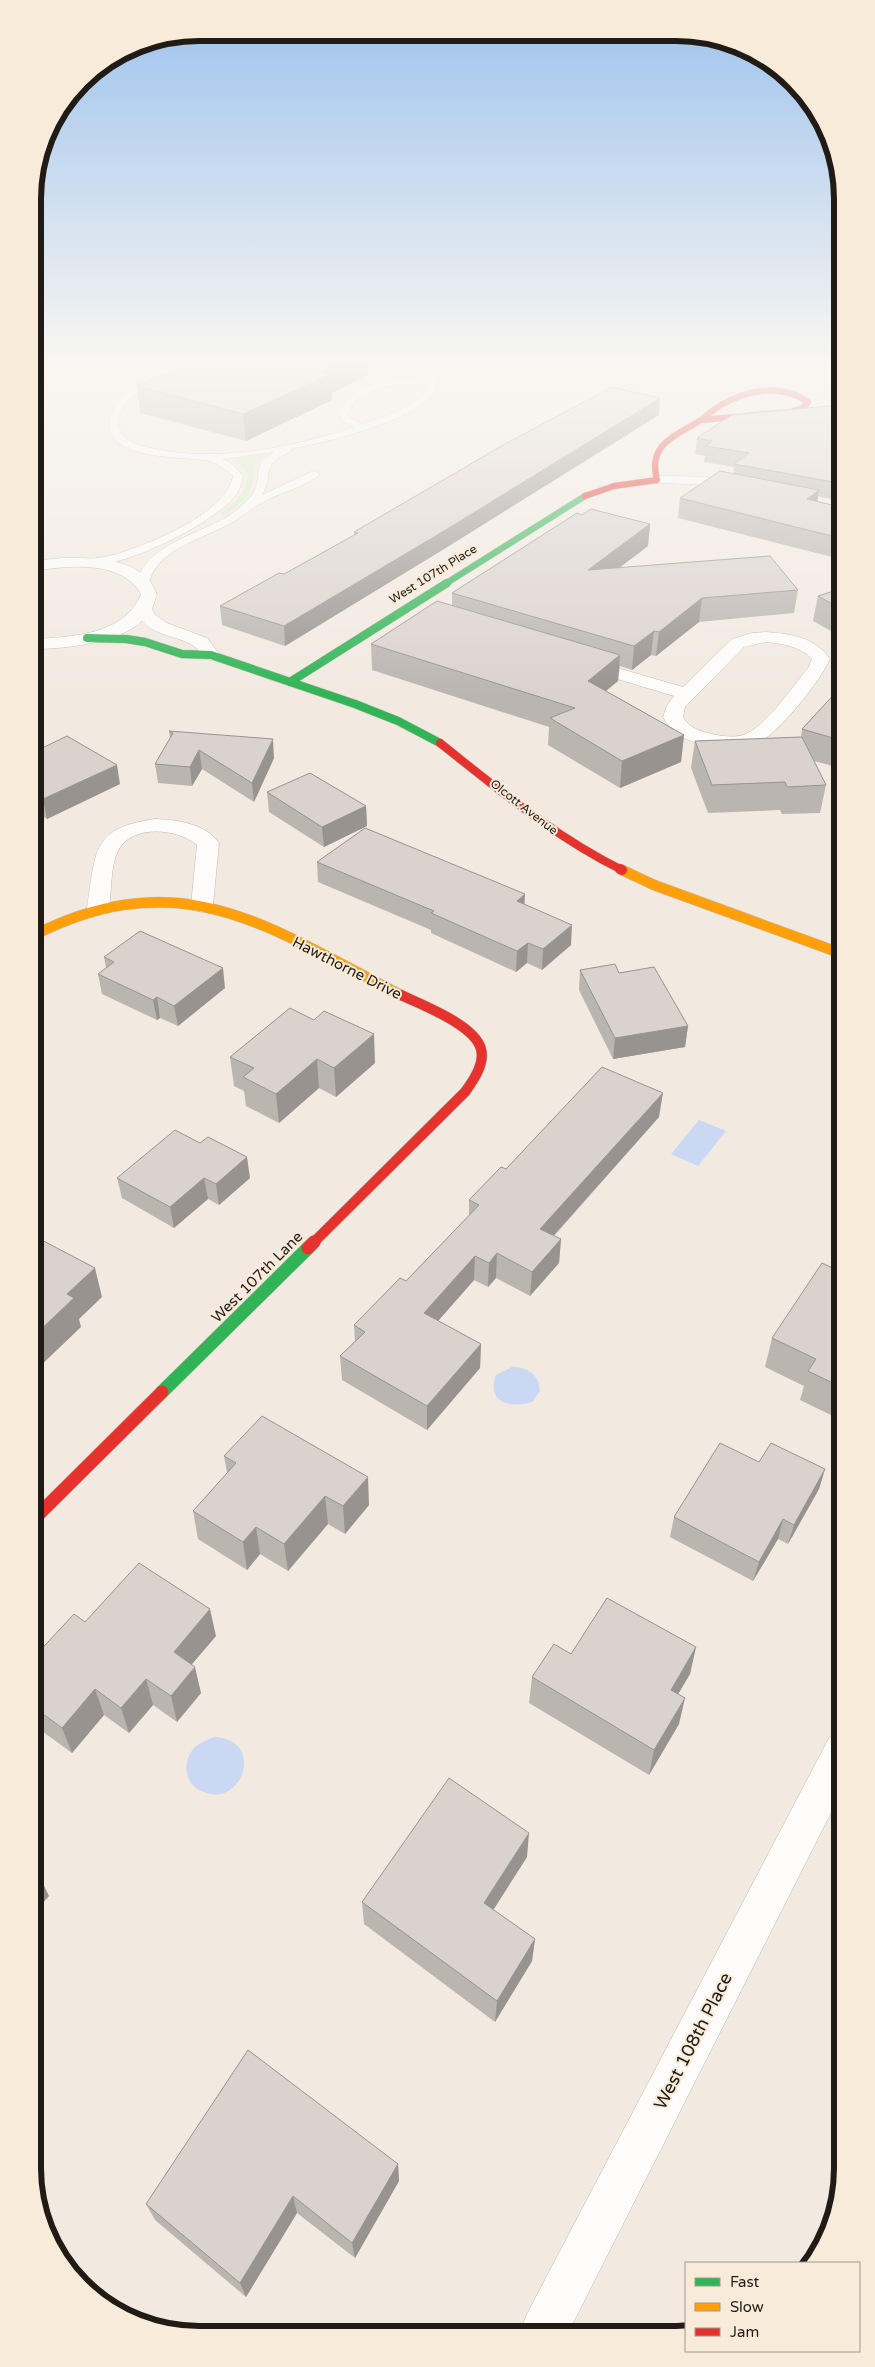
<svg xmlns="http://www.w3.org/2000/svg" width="875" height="2367" viewBox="0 0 875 2367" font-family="'Varela Round',sans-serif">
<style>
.green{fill:#d4ecc9}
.water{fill:#cad8f4}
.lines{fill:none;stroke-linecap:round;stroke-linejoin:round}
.lane-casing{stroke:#bfbab2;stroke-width:1}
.street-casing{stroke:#bfbab2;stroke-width:1}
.fast-far2-casing{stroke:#bfbab2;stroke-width:7}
.fast-far1-casing{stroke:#bfbab2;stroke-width:9}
.fast-casing{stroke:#bfbab2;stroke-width:14}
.slow-casing{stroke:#bfbab2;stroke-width:11}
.jam-far3-casing{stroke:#bfbab2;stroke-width:7}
.jam-far2-casing{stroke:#bfbab2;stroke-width:9}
.jam-far1-casing{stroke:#bfbab2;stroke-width:11}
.jam-casing{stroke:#bfbab2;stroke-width:14}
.lane{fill:#fdfcfa;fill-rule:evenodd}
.street{fill:#fdfcfa;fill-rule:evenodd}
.fast-far2{stroke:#30b455;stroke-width:6}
.fast-far1{stroke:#30b455;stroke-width:8}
.fast{stroke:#30b455;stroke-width:13}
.slow{stroke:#ff9f0a;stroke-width:10}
.jam-far3{stroke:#e5322d;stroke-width:6}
.jam-far2{stroke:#e5322d;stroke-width:8}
.jam-far1{stroke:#e5322d;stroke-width:10}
.jam{stroke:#e5322d;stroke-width:13}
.wall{fill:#bbb5b0}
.shaded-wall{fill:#999390}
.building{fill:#dad2cd;stroke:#999390}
.labels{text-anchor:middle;stroke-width:4;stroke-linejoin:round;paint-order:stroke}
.far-street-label{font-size:12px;fill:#201c15;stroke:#f9ebda}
.street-label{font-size:15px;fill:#201c15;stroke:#f9ebda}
.near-street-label{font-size:18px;fill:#201c15;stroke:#f9ebda}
.rim{fill:none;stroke:#201c15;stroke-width:6}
</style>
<rect width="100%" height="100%" fill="#f2eae1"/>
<!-- green -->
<path class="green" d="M266,454L254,467L253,485L247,497L226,515L220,513C234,504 254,487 245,469L231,459Z"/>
<!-- water -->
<path class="water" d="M699,1120L726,1131L698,1166L671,1154Z
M512,1367C528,1367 539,1374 540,1391L532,1402C509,1409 486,1402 496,1375Z
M214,1737C267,1739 242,1811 201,1791C184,1783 182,1762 194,1748C199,1743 208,1740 214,1737Z"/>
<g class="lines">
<!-- lane casing -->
<g class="lane-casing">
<path id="lane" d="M176,365H186C167,383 131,386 120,414C113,432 127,442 143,446C210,464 288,449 354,427L344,422L338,414C351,381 398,378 429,379L420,365L431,366C469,413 319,443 291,449L290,452C258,466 275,474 262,495L311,472L315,471L320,474C310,484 282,493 269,499C254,506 246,514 233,522C206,538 157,548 149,583L143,586L137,583C148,541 202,535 233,513C240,507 250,500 254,491C263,473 251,466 274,452L222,459L230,462L243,475C242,483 240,490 235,496C214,524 113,574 79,565V561C91,558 104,558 117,554C151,543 226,514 233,476C224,468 215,461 203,460C181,457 100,459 110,419C116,391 153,376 176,365ZM429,384C424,405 381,418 362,424L350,418L348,414C359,385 402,383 429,384Z"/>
</g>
<!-- street casing -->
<g class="street-casing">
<path id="street" d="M657,476C672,476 742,476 750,486L742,491L693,484L652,483L650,480L652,477Z
M62,558C90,558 126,557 147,578C152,582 154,589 157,594L152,609L155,615L167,623L207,638L220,655L217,659C202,663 203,651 192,645C175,635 156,636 142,621C119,643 64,649 34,649V639C71,637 125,635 141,594C121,559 67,566 33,571V561Z
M766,632C791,634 815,637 830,659C821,680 779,733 759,742C741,750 720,749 702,744C685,740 672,734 663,717L667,705L674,696L577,667L574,663L577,659L583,658L683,687L732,639L752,633ZM766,642C783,644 800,646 812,659L808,668C793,686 765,728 743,735C733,738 721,736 712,734C701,732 688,727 683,717L685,707L744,647Z
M155,819C177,820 205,823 219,843L213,905L210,910L202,912L194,910L191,905L197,845C178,828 131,824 118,851C110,867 112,890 109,908L106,913L98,915L90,913L87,908C96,853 90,828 155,819Z
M842,1733V1791L569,2331H520L527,2314L829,1738Z"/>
</g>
<!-- fast-far2 casing -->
<g class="fast-far2-casing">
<path id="fast-far2" d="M445,584L585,496"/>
</g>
<!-- fast-far1 casing -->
<g class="fast-far1-casing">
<path id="fast-far1" d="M87,638L126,639L145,642L182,654L211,655L355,704L398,721L440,743
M290,682L447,583"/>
</g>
<!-- fast casing -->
<g class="fast-casing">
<path id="fast" d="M162,1392L308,1248"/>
</g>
<!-- slow casing -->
<g class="slow-casing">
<path id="slow" d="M622,870L654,885L840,953
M34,935C183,860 269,928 401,995"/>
</g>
<!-- jam-far3 casing -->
<g class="jam-far3-casing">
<path id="jam-far3" d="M585,496L614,486L657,480C648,446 671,438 696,423C705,418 712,410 721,405C748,390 781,383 808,402L803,408L791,412L701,420"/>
</g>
<!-- jam-far2 casing -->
<g class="jam-far2-casing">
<path id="jam-far2" d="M440,743C498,789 555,837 622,870"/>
</g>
<!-- jam-far1 casing -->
<g class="jam-far1-casing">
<path id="jam-far1" d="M620,869L622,870
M312,1244L465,1092C473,1081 485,1064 481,1049C475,1025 422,1005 401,995"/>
</g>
<!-- jam casing -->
<g class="jam-casing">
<path id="jam" d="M308,1248L314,1242
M35,1518L162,1392"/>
</g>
<!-- lane -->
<use href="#lane" class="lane"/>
<!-- street -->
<use href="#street" class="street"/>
<!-- fast-far2 -->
<use href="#fast-far2" class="fast-far2"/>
<!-- fast-far1 -->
<use href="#fast-far1" class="fast-far1"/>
<!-- fast -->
<use href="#fast" class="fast"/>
<!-- slow -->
<use href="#slow" class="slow"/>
<!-- jam-far3 -->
<use href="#jam-far3" class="jam-far3"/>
<!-- jam-far2 -->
<use href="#jam-far2" class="jam-far2"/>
<!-- jam-far1 -->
<use href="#jam-far1" class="jam-far1"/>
<!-- jam -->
<use href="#jam" class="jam"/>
</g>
<!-- wall -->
<path class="wall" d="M189,365H368V374L332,393V400L246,441L140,413L137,386Z
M840,405V491L830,499L818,496L817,501L840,507V559L678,518L680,498L733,473L734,467L704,462L705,456L695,454L697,438Z
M659,415L444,549L285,646L222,625L220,606L284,574L354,535V532Z
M582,515L650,524L648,546L620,567L798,590L794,613L699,622L656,656L651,655L632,670L620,666L618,681L606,691L684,735L681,762L620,788L548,745L549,727L372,670L371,644L452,606V593Z
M840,589V636L813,621L818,596Z
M840,688V768L814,761L826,785L820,813L782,814L780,810L708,813L691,768L695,741L801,737L802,729Z
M169,731L274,758L254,802L202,769L192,786L158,783L155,764L170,738Z
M34,752L120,784L47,819L34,810Z
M267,792L366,806L367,826L324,847L269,812Z
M317,862L524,904L571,945L542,970L527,963L516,972L431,933V930L318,882Z
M104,957L225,988L178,1026L160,1018L157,1020L102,994L98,974L106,968Z
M580,970L619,973L688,1026L685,1047L613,1059L579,990Z
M290,1008L375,1063L336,1097L319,1088L279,1123L246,1106L244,1091L234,1086L230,1057Z
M659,1117L554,1236L561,1239L559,1263L530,1296L496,1278L488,1287L474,1280L438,1321L481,1344L480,1368L427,1430L342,1380L340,1356L355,1341L354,1325L406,1281L469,1216V1200L506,1169Z
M200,1143L250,1178L219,1205L208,1199L174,1228L122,1198L117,1178Z
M841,1272V1420L800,1400L804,1386L765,1367L772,1338Z
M224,1456L369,1505L345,1534L328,1524L288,1571L260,1554L247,1570L198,1539L193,1511L227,1473Z
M825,1469L819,1489L788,1544L778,1539L753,1581L670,1537L674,1517Z
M85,1622L216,1636L192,1664L201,1693L177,1722L153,1705L129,1733L104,1715L72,1753L35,1726V1656Z
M696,1647L690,1674L678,1694L679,1724L649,1775L529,1703L532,1677L571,1654Z
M527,1857L493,1910L535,1939L532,1961L495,2022L364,1924L362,1902Z
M398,2164L399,2181L355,2258L297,2213L246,2297L155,2220L146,2204Z
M841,2184L830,2231L810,2263H806Z"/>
<!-- shaded-wall -->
<path class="shaded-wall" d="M336,365H368V374L332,393V400L246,441L243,414Z
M660,398L659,415L444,549L285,646L284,626Z
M840,477V491L830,499L833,482Z
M819,490L816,510L807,499Z
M650,524L648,546L586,593L588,570Z
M702,598L699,622L656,656L659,632Z
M654,631L651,655L632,670L634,646Z
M620,655L618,681L586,707L588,681Z
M37,689L41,708L34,712V691Z
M684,735L681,762L620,788L622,761Z
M273,739L274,758L254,802L252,783Z
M199,750L202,769L192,786L190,767Z
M117,765L120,784L47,819L43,799Z
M366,806L367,826L324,847L322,827Z
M525,894L524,914L517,901Z
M572,925L571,945L542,970L543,949Z
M528,943L527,963L516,972L517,951Z
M223,968L225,988L178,1026L174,1006Z
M157,997L160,1018L157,1020L153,1000Z
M688,1026L685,1047L613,1059L615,1038Z
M374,1034L375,1063L336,1097L334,1068Z
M317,1059L319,1088L279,1123L276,1094Z
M663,1093L659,1117L538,1253L540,1229Z
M247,1157L250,1178L219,1205L216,1184Z
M204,1178L208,1199L174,1228L170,1207Z
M561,1239L559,1263L530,1296L532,1272Z
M497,1253L496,1278L488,1287L489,1263Z
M475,1256L474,1280L424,1337V1313Z
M95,1268L102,1297L79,1319L81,1327L35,1371V1335L67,1294Z
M481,1344L480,1368L427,1430V1406Z
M825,1469L819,1489L788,1544L794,1525Z
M368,1477L369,1505L345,1534L343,1506Z
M325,1496L328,1524L288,1571L284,1544Z
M783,1519L778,1539L753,1581L759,1562Z
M256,1527L260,1554L247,1570L243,1542Z
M210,1609L216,1636L180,1678L174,1652Z
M696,1647L690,1674L665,1716L671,1690Z
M195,1667L201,1693L177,1722L171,1696Z
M146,1679L153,1705L129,1733L121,1708Z
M95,1689L104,1715L72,1753L62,1728Z
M685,1698L679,1724L649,1775L654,1750Z
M529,1833L527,1857L483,1926L484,1903Z
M38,1873L49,1896L35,1912V1876Z
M535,1939L532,1961L495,2022L497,2001Z
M398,2164L399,2181L355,2258L352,2243Z
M293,2196L297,2213L246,2297L240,2283Z"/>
<!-- building -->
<path class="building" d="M189,365H336L322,372L331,374L243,414L137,386Z
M612,387L660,398L444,531L284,626L220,606L279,573L284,574L358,533L354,532L505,444Z
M840,405V477L833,482L734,464L749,453L706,446L712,441L697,438L732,415Z
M720,471L819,490L807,499L840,507V538L680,498Z
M591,509L650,524L588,570L770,556L798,590L702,598L659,632L654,631L634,646L452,593L577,513L582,515Z
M840,589V608L818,596Z
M437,601L620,655L588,681L684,735L622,761L550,718L575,708L371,644Z
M840,688V740L802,729Z
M169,731L273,739L252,783L199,750L190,767L155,764L173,733Z
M67,736L117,765L43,799L34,793V752Z
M802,737L826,785L787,787L785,782L712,785L695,741Z
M310,773L366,806L322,827L267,792Z
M365,828L525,894L517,901L572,925L543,949L528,943L517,951L431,913L434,911L317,862Z
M140,931L223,968L174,1006L157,997L153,1000L98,974L114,962L104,957Z
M615,964L619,973L654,967L688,1026L615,1038L580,970Z
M290,1008L314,1020L324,1011L374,1034L334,1068L317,1059L276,1094L243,1077L254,1068L230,1057Z
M602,1067L663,1093L540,1229L561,1239L532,1272L497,1253L489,1263L475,1256L424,1313L481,1344L427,1406L340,1356L365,1332L354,1325L400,1278L406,1281L479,1205L469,1200L501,1167L506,1169Z
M175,1130L200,1143L208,1137L247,1157L216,1184L204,1178L170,1207L117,1178Z
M34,1236L95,1268L67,1294L74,1298L35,1335Z
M822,1263L841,1272V1387L808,1371L816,1359L772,1338Z
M262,1416L368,1477L343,1506L325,1496L284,1544L256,1527L243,1542L193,1511L236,1463L224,1456Z
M720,1443L759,1462L771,1443L825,1469L794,1525L783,1519L759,1562L674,1517Z
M139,1563L210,1609L174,1652L195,1667L171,1696L146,1679L121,1708L95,1689L62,1728L35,1708V1656L74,1614L85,1622Z
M607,1598L696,1647L671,1690L685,1698L654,1750L532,1677L554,1644L571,1654Z
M449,1778L529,1833L484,1903L535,1939L497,2001L362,1902Z
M248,2050L398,2164L352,2243L293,2196L240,2283L146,2204Z
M835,2208L830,2231L817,2252H816Z"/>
<!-- sky -->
<linearGradient id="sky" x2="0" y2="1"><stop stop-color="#9cc2ed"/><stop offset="0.52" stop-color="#f9f6f2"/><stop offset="1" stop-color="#f9f6f2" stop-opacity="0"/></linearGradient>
<rect width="875" height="696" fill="url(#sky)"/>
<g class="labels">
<!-- far-street labels -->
<g class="far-street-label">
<text transform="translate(433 574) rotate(-32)" y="4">West 107th Place</text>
<text transform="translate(524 807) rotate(38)" y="4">Olcott Avenue</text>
</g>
<!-- street labels -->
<g class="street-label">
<text transform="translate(347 968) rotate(27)" y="5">Hawthorne Drive</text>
<text transform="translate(257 1277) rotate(-45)" y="5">West 107th Lane</text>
</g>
<!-- near-street labels -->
<g class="near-street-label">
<text transform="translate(693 2041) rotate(-63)" y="6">West 108th Place</text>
</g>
</g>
<!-- crop -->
<path d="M0 0H875V2367H0ZM199 41H676A158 158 0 0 1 834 199V2168A158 158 0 0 1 676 2326H199A158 158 0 0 1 41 2168V199A158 158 0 0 1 199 41Z" fill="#f9ebda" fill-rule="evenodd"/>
<path class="rim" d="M199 41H676A158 158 0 0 1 834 199V2168A158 158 0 0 1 676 2326H199A158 158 0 0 1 41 2168V199A158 158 0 0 1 199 41Z"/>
<!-- legend -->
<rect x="685" y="2262" width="175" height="90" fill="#f9ebda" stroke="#a2988b"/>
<rect x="695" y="2278" width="25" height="8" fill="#30b455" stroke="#a2988b"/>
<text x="730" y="2287" font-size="15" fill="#201c15">Fast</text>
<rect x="695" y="2303" width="25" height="8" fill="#ff9f0a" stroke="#a2988b"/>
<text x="730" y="2312" font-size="15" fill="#201c15">Slow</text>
<rect x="695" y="2328" width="25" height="8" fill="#e5322d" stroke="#a2988b"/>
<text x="730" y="2337" font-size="15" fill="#201c15">Jam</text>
</svg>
